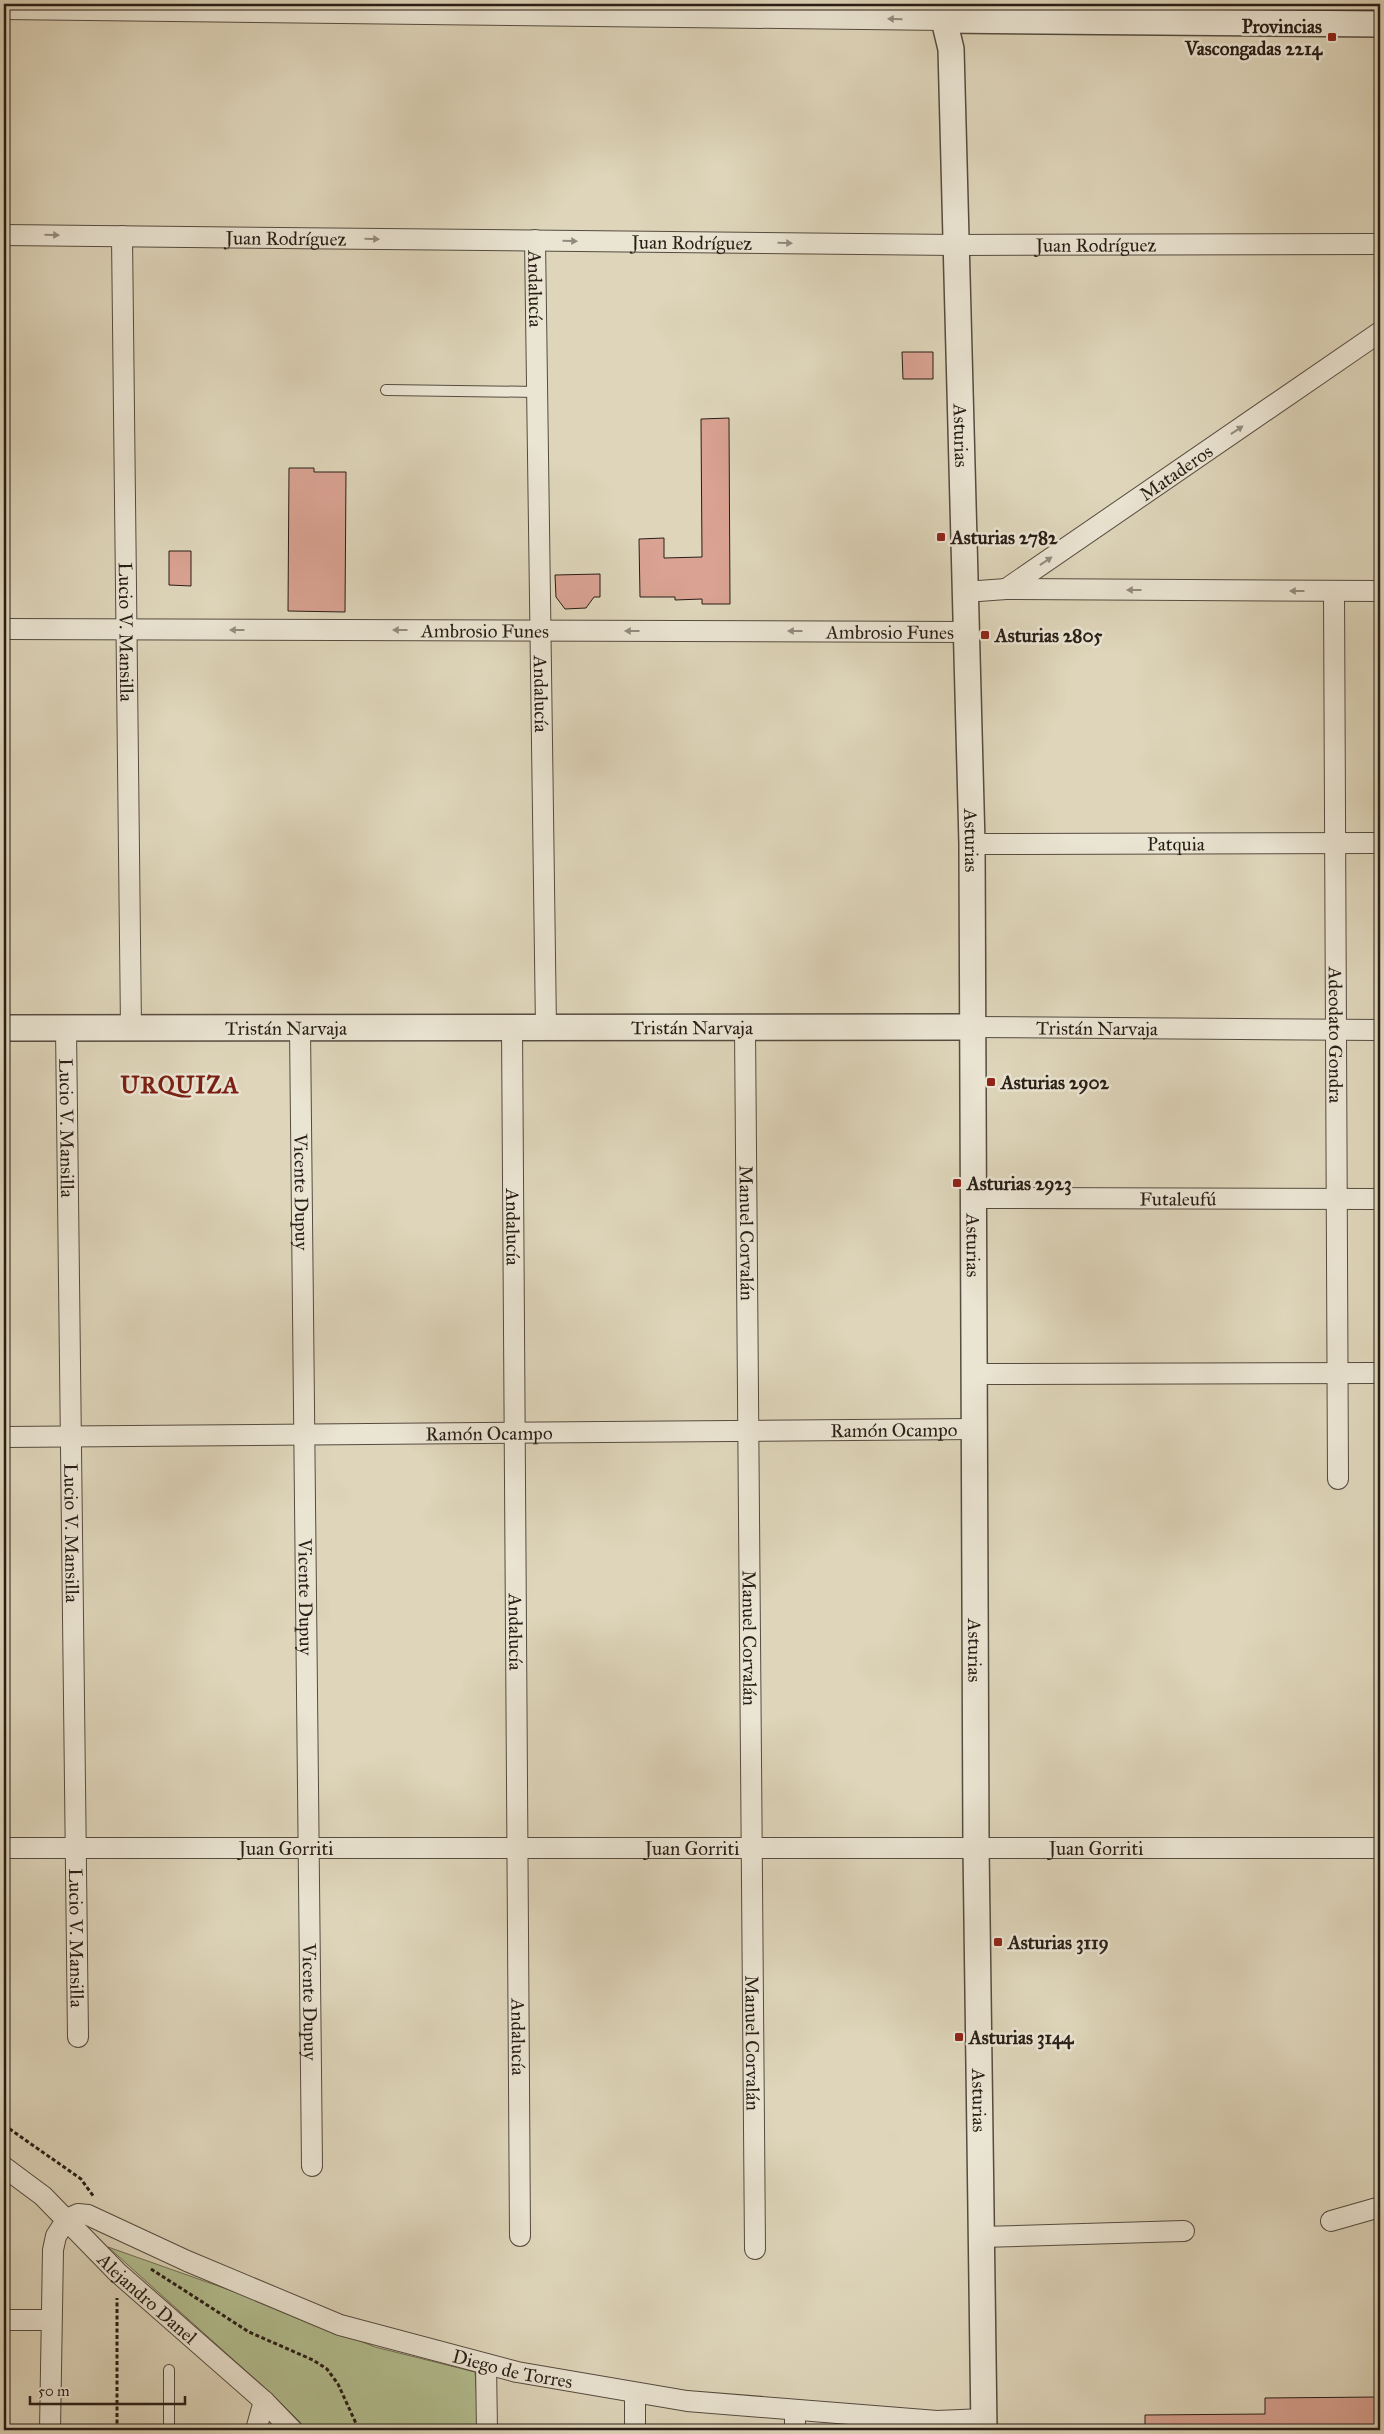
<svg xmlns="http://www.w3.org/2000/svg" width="1384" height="2434" viewBox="0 0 1384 2434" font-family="'IM FELL Great Primer',serif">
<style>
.green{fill:#b2bd8f;stroke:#6e6e53}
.building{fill:#d9a292;stroke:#291e17}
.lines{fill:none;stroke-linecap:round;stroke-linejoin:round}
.service-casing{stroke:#564c40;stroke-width:12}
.minor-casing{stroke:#564c40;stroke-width:22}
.tertiary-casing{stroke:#564c40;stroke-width:28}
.path{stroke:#291e17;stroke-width:3;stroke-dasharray:4 2.5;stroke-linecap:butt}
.service{stroke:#eae4d2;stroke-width:10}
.minor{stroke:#eae4d2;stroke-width:20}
.tertiary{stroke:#eae4d2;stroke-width:25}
.oneway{fill:#938b7e}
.poi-dot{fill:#8f2418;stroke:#eae4d2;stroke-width:2}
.labels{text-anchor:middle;stroke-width:5;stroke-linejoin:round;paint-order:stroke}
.poi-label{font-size:19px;font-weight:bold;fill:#291e17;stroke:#eae4d2;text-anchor:start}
.street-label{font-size:19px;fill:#291e17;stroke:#eae4d2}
.district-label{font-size:24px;font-weight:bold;letter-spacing:1px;fill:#7a1f14;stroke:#eae4d2}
</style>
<rect width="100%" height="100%" fill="#ded5ba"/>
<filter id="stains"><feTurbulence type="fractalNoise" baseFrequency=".004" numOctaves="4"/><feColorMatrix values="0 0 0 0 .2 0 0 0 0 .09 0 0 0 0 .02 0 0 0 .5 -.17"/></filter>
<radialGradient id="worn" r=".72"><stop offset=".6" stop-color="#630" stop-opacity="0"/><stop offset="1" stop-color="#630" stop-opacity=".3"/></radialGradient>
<!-- green -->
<path class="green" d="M108,2247L255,2299L375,2347L475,2372L479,2430H308L276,2398Z"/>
<!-- building -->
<path class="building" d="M902,352H933V379H903Z
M729,418L730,604H702V599L675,600V597H640L639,539L664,538V558L702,557L701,419Z
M289,468H314V472H346L345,612L288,611Z
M169,551H191V586L169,585Z
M600,574V597H594L586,608L565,609L556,597L555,575Z
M1380,2397V2430H1145V2415L1265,2414V2398Z"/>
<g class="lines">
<!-- service casing -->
<g class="service-casing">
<path id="service" d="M386,390L537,392
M169,2370V2430"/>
</g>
<!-- minor casing -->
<g class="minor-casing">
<g id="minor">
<path d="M4,9L944,20"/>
<path id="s1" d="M4,235L956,245L1380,244"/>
<path id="s2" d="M122,236L131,1028"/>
<path id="s3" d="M535,240L546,1028"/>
<path id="s4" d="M1006,589L1380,332"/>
<path id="s5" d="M1334,591L1338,1479"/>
<path d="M965,592L1006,589L1380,591"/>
<path id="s6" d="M4,629L966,632"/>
<path id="s7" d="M972,844L1380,843"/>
<path id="s8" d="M512,1027L520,2236"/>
<path id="s9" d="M973,1027L1380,1030"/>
<path id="s10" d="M66,1028L78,2037"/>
<path id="s11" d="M300,1028L312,2166"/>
<path id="s12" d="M745,1028C750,1435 750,1842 755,2249"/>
<path id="s13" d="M974,1198L1380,1199"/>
<path d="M976,1374L1380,1373"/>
<path id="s14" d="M4,1437L975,1429"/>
<path id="s15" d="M4,1848H1380"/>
<path id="s16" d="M4,2167L43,2196L117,2272L264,2401L292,2430"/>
<path d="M1331,2221L1380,2207"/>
<path d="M981,2237L1184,2231"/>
<path d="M4,2320H51"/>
<path d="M486,2364L487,2430"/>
<path d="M635,2393V2430"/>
<path id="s17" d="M50,2430L53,2250L56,2236L67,2219L78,2214L88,2215L187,2261L340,2325L517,2372L687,2401L937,2421L984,2419"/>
<path d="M256,2430L264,2401"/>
<path d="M795,2430V2411"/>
</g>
</g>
<!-- tertiary casing -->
<g class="tertiary-casing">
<g id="tertiary">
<path id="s18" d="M935,4L944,20L951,49L972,844L976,1847L984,2430"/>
<path d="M944,20L1380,24"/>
<path id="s19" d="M4,1028L973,1027"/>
</g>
</g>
<!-- path -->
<path class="path" d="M4,2125L81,2179L94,2197
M151,2269L249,2332L313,2360L327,2369L338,2384L359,2430
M117,2430V2298"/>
<!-- service -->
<use href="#service" class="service"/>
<!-- minor -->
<use href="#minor" class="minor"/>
<!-- tertiary -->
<use href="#tertiary" class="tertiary"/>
</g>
<!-- one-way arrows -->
<defs><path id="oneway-solid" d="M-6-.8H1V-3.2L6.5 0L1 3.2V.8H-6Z" transform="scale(1.25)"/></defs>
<g class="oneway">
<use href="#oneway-solid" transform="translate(895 19) rotate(-179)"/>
<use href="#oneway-solid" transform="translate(52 235) rotate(1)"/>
<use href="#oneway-solid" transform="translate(372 239) rotate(1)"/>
<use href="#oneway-solid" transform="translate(570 241) rotate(1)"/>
<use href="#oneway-solid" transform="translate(785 243) rotate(1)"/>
<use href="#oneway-solid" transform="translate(1237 430) rotate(-34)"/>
<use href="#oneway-solid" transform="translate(1046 561) rotate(-34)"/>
<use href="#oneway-solid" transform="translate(1134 590) rotate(-180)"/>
<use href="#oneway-solid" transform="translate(1297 591) rotate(-180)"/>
<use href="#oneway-solid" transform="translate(237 630) rotate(-180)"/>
<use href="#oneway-solid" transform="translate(400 630) rotate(-180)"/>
<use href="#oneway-solid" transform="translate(632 631) rotate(-180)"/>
<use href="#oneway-solid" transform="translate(795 631) rotate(-180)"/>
</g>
<!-- markers -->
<g class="poi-dot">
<rect x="1327" y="32" width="10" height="10" rx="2.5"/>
<rect x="936" y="532" width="10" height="10" rx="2.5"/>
<rect x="980" y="630" width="10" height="10" rx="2.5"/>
<rect x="986" y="1077" width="10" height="10" rx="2.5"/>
<rect x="952" y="1178" width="10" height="10" rx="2.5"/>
<rect x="993" y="1937" width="10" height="10" rx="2.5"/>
<rect x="954" y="2032" width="10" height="10" rx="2.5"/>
</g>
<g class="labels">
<!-- poi labels -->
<g class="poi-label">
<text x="1322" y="33" text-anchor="end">Provincias<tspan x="1322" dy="22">Vascongadas 2214</tspan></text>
<text x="951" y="544">Asturias 2782</text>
<text x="995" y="642">Asturias 2805</text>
<text x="1001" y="1089">Asturias 2902</text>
<text x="967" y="1190">Asturias 2923</text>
<text x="1008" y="1949">Asturias 3119</text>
<text x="969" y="2044">Asturias 3144</text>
</g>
<!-- street labels -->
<g class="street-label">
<text dy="7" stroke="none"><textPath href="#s1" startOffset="282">Juan Rodríguez</textPath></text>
<text dy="7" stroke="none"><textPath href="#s1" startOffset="688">Juan Rodríguez</textPath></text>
<text dy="7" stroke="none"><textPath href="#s1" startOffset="1092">Juan Rodríguez</textPath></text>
<text dy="7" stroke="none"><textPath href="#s3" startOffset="49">Andalucía</textPath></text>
<text dy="7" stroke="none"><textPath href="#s18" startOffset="435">Asturias</textPath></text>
<text dy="7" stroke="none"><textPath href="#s4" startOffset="206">Mataderos</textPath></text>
<text dy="7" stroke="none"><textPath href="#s6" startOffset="481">Ambrosio Funes</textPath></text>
<text dy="7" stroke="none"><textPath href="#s6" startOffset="886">Ambrosio Funes</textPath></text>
<text dy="7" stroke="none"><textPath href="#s2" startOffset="396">Lucio V. Mansilla</textPath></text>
<text dy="7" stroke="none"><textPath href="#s3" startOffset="454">Andalucía</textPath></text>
<text dy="7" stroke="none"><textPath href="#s18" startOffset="840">Asturias</textPath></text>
<text dy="7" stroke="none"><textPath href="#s7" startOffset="204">Patquia</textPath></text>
<text dy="7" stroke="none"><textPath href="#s19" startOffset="282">Tristán Narvaja</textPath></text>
<text dy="7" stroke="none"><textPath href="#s19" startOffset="688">Tristán Narvaja</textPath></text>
<text dy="7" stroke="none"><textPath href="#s9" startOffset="124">Tristán Narvaja</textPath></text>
<text dy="7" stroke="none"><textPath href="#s5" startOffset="444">Adeodato Gondra</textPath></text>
<text dy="7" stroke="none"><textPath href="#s10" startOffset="100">Lucio V. Mansilla</textPath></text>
<text dy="7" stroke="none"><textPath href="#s11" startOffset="164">Vicente Dupuy</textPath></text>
<text dy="7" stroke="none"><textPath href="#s13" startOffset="204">Futaleufú</textPath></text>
<text dy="7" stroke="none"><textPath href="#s8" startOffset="200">Andalucía</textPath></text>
<text dy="7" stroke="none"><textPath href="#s12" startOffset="205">Manuel Corvalán</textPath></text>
<text dy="7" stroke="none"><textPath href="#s18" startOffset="1245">Asturias</textPath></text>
<text dy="7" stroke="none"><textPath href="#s14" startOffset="890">Ramón Ocampo</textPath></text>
<text dy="7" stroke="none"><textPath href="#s14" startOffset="485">Ramón Ocampo</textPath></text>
<text dy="7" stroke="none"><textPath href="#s10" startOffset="505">Lucio V. Mansilla</textPath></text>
<text dy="7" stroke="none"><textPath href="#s11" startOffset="569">Vicente Dupuy</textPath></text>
<text dy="7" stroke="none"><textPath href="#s8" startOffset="605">Andalucía</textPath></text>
<text dy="7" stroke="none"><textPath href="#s12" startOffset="610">Manuel Corvalán</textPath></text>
<text dy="7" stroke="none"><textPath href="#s18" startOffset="1650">Asturias</textPath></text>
<text dy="7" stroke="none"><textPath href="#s15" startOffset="282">Juan Gorriti</textPath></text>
<text dy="7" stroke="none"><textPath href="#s15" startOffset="688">Juan Gorriti</textPath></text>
<text dy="7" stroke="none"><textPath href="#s15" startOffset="1092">Juan Gorriti</textPath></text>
<text dy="7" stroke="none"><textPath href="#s10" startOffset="910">Lucio V. Mansilla</textPath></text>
<text dy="7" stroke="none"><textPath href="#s11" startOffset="974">Vicente Dupuy</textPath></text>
<text dy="7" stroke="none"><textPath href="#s8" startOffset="1010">Andalucía</textPath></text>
<text dy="7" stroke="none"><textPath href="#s12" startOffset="1015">Manuel Corvalán</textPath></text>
<text dy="7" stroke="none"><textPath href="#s18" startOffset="2100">Asturias</textPath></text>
<text dy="7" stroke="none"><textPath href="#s16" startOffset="195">Alejandro Danel</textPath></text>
<text dy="7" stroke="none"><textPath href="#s17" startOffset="690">Diego de Torres</textPath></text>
</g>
<!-- district labels -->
<g class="district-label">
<text x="180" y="1093">URQUIZA</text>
</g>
</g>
<!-- margin -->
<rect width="1384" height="2434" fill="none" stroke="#ded5ba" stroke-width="20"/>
<rect x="5" y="5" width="1374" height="2424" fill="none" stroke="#291e17" stroke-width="2.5"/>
<rect x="10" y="10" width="1364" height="2414" fill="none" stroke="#291e17"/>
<!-- scale -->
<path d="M30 2396v8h155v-8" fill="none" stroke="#291e17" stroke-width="2.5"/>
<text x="38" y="2396" font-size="15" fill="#291e17" stroke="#eae4d2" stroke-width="4" paint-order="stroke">50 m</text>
<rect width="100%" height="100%" filter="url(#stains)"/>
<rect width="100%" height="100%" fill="url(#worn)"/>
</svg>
